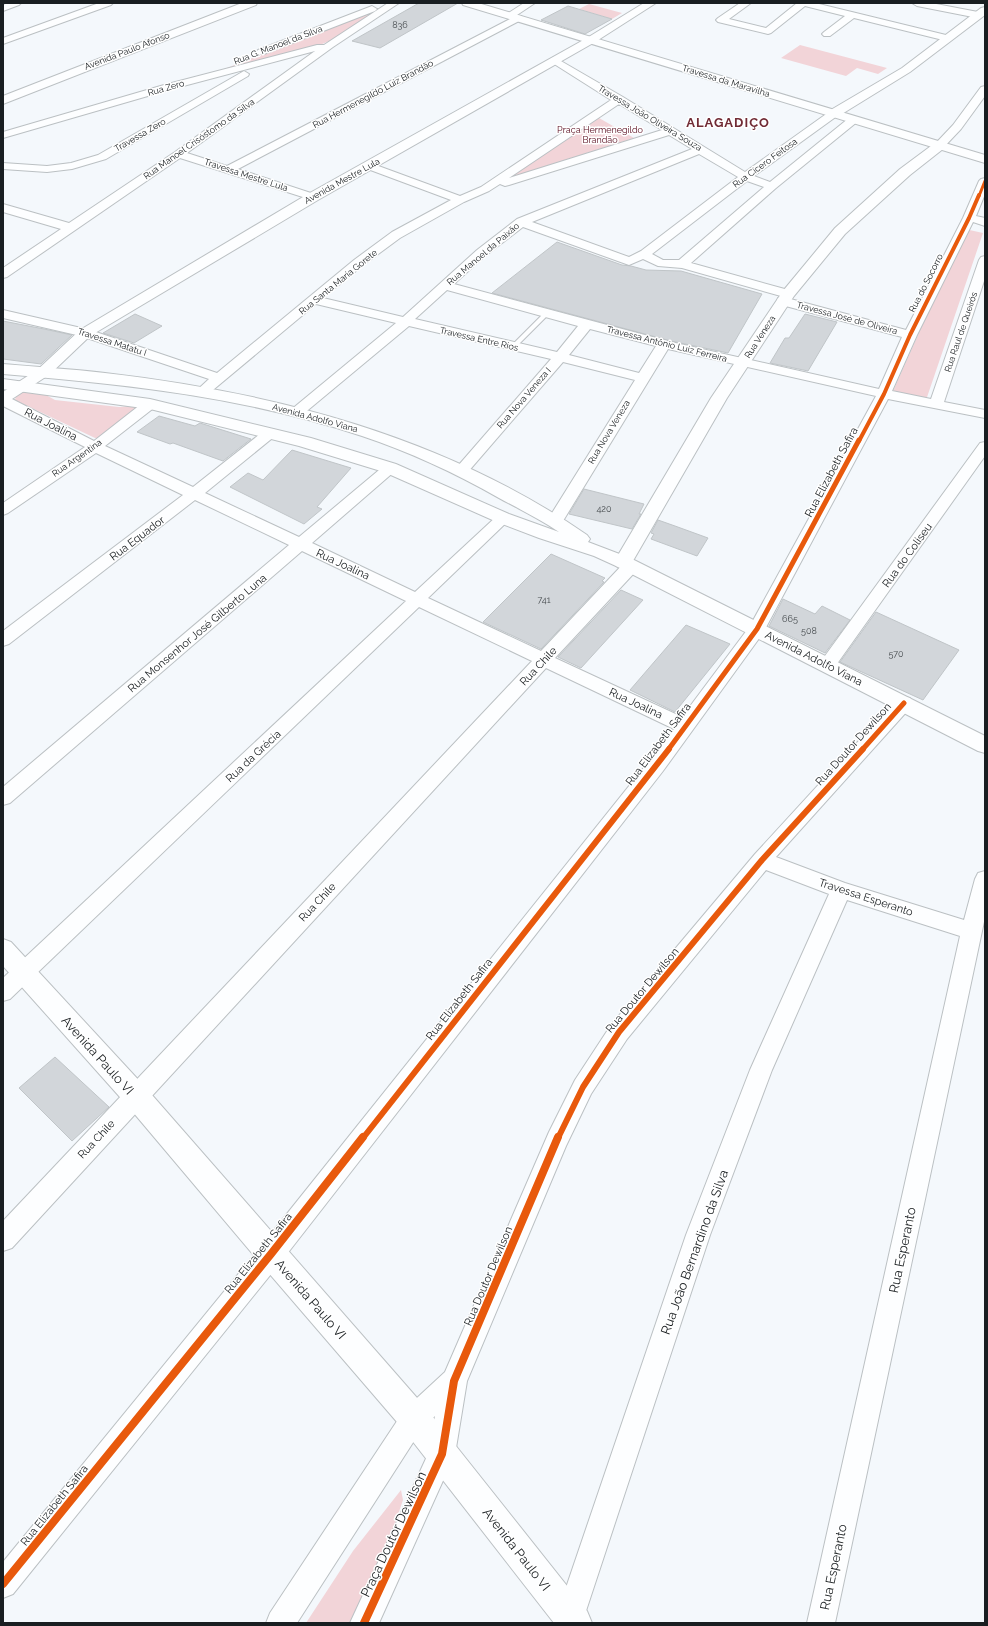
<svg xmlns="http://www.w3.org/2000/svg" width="988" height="1626" viewBox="0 0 988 1626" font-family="Raleway,sans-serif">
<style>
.green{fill:#f2d4d8}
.building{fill:#d2d6da;stroke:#c0c5c8}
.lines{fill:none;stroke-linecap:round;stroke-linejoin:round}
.service-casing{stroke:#bbc0c3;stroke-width:2}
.minor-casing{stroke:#bbc0c3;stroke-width:2}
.tertiary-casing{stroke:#bbc0c3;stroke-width:2}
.secondary-casing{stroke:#bbc0c3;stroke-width:2}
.service{fill:#fdfeff;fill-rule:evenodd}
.minor{fill:#fdfeff;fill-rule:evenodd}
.tertiary{fill:#fdfeff;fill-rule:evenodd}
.secondary{fill:#fdfeff;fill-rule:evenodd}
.cycleway-far4-casing{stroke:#fff;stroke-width:4.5}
.cycleway-far3-casing{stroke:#fff;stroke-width:5.5}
.cycleway-far2-casing{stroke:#fff;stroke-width:7}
.cycleway-far1-casing{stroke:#fff;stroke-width:9}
.cycleway-casing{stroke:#fff;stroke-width:10}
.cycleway-far4{stroke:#e8590c;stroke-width:3}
.cycleway-far3{stroke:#e8590c;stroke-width:4}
.cycleway-far2{stroke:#e8590c;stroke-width:5}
.cycleway-far1{stroke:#e8590c;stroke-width:6}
.cycleway{stroke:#e8590c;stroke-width:8}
.labels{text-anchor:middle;stroke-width:3;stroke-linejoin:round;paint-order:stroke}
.number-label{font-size:9px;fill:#474c4f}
.far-street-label{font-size:9px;fill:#191e21;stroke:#fff}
.far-park-label{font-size:9px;fill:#57091c;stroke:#fff}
.street-label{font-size:11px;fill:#191e21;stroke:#fff}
.far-district-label{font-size:13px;font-weight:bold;letter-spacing:1px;fill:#712b35;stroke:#fff}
.near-street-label{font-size:13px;fill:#191e21;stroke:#fff}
</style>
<rect width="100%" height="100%" fill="#f4f8fc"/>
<!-- green -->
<path class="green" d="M589,4L622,13L612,19L579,9Z
M382,7L346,34L315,47L209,75Z
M800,45L887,68L878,74L857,68L846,76L781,58Z
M599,118L634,138L508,178Z
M965,229L983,233L924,406L890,398Z
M21,392L46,395L55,400L119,407L131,406L141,408L100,438H95L15,400L16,396Z
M401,1490L403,1500L384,1556L354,1623H306L353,1551Z"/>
<!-- building -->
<path class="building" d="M419,3H458L380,48L352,41Z
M568,6L612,19L585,34L541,20Z
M557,242L622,265L631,266L646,270L681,271L762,294L728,353L671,341L492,293Z
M135,314L162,326L134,343L103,333Z
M805,314L837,322L808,371L770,363L785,338H789Z
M3,321L44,329L72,335L41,364L3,359Z
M159,416L195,426L200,423L251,439L223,461L173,443L170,444L137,432Z
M292,450L351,468L317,507L322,509L304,524L230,487L248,473L263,480Z
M584,489L644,504L639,514H641L632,529L569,514Z
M658,520L675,526L708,538L697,556L651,539L654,534L651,533Z
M551,554L605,578L602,581L604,582L541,649L483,622Z
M621,590L643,600L581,668L558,657Z
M783,599L815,614L822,606L850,620L825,653L769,626Z
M876,612L959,650L923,700L840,662Z
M686,625L730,644L675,712L630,690Z
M55,1057L109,1107L72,1141L19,1088Z"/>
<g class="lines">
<!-- service casing -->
<g class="service-casing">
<path id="service" d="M544,313L549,314L515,348H511V346Z"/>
</g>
<!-- minor casing -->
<g class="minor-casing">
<path id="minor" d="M8,3H21L19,5L3,11V5Z
M99,3H113L111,5L3,44V38Z
M388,3H399L333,47L187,153L227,166L510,19L505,16L507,14L524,3H535L517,15L521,16L523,18L521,20L238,169L317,195L319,197L317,199H309L180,158L7,277L3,278V268L61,229L3,212V204L69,223L175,152L315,51L172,89L3,138V132L164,85L317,45H324Z
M740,3H751L729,19L766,28L797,3H815L950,36L952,38L947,41L854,18L830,36H824L822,34L824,32L845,16L805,6L771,33L768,34L718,22L716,20L718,18Z
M912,3H931L978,12L983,15L978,18L917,6Z
M372,6L377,9L375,11L264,54H258L256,52L258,50Z
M554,57L623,97L745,172L829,112H837L838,114L837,116L754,176L770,182L849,118H857L858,120L857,122L776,188L691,263L792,291L794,294L792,297L788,298L682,268L658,266L643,259L629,265L523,227L485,256L454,284L671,342L879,389L902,337L778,304L777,301L778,298L783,297L906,330L963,218L979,181L981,179L985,178V194L976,216L985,218V226L973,222L917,335L892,391L931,399L979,260L981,257L985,256V278L944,402L985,410V418L888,399L763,633L663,771L280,1263L13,1594L3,1598V1562L262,1245L649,761L674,729L546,668L12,1248L3,1251V1221L532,661L419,607L10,999L3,1001V978L406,601L302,551L10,803L3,805V787L289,545L195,500L9,644L3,646V631L183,495L96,453L8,513L3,515V503L85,447L3,406V392L37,370L42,369L47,370L49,373L47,376L12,399L94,441L145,401L150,400L155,401L157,404L155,407L105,446L193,487L265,430L270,429L275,430L277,433L275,436L205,493L299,537L385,465L390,463L395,465L397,468L395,471L312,543L415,592L498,515L503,513L508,515L511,518L508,521L428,598L541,651L625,562L631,561L637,562L639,566L637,570L555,658L682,717L750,626L876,396L668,349L563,521L560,525L555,526L550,525L547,521L635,380L563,362L467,473L462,475L457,473L455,470L457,467L551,359L409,326L302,415L297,416L292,415L290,412L292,409L396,323L316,304L207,395L202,396L197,395L195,392L209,379L81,336L3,318V310L90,330L217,373L354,260L392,232L451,200L365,168L363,166L365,164H373L460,196L481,187L611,100L551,62L549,60ZM619,104L662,130L509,178ZM669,135L692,149L517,219L477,250L403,317L323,298L362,266L400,238L464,202L489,191L500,184L505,186L509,185ZM699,154L738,177L641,251L629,257L532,222ZM747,181L764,187L679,260H663L652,254ZM447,290L578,326L557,352L415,319ZM590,329L656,346L639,373L569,355Z
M244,71L249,74L248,76L106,159L72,169L47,172L3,169V163L47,166L71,163L98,155Z
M985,86V96L961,129L943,148H935L934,146L935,144L953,125L981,87Z
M985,442V456L834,668L828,670L822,668L819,664L822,660L980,443Z
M904,697L910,698L913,703L910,708L776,857L845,883L964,920L975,879L978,873L985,871V917L835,1623H807L960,936L847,900L772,1070L710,1235L582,1623H554L686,1235L750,1070L829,894L766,870L627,1039L591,1094L566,1146L467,1381L455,1454L379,1623H350L429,1452L435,1416L423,1427L297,1623H266L270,1613L405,1409L445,1372L549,1132L575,1080L611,1025L755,854L898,698Z"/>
</g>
<!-- tertiary casing -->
<g class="tertiary-casing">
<path id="tertiary" d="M242,3H257L256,5L3,104V96Z
M644,3H656L595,42L318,200L90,336L48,376L42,378L36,376L34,373L80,330L308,194L587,38Z
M985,7V15L910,72L837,117H829L827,114L829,111L902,68L981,8Z
M939,142L943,143L945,146L943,149L910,175L845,234L794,296L727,398L630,566L623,568L616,566L614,562L711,398L783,291L835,228L900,169L935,143Z
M3,939L11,942L145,1087L425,1407L587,1611L592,1623H554L403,1429L261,1264L127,1105L3,966Z"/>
</g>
<!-- secondary casing -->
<g class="secondary-casing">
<path id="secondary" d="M462,3H478L985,155V163L463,5Z
M3,364C37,367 71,369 105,373C276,393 443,436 587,535L590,539L588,542L630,558L985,736V753L978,751L616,566L594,556L539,538L497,522L384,472L299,446L150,409L3,389V379L150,399L311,438L396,464L509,514L559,532C540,519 519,509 499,498C455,473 410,452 362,436C246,397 124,384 3,374Z"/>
</g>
<!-- service -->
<use href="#service" class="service"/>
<!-- minor -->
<use href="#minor" class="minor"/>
<!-- tertiary -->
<use href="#tertiary" class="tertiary"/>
<!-- secondary -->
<use href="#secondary" class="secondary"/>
<!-- cycleway-far4 casing -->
<g class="cycleway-far4-casing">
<path id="cycleway-far4" d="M979,196L985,181"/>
</g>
<!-- cycleway-far3 casing -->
<g class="cycleway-far3-casing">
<path id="cycleway-far3" d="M859,441L884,394L910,335L969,218L979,195"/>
</g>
<!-- cycleway-far2 casing -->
<g class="cycleway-far2-casing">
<path id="cycleway-far2" d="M668,750L757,629L859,440
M862,750L904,703"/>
</g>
<!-- cycleway-far1 casing -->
<g class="cycleway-far1-casing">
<path id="cycleway-far1" d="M363,1138L669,749
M558,1138L583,1087L619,1032L762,860L863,749"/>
</g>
<!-- cycleway casing -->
<g class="cycleway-casing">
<path id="cycleway" d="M3,1584L271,1254L363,1137
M364,1623L442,1454L454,1381L558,1137"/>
</g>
<!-- cycleway-far4 -->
<use href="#cycleway-far4" class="cycleway-far4"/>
<!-- cycleway-far3 -->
<use href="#cycleway-far3" class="cycleway-far3"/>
<!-- cycleway-far2 -->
<use href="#cycleway-far2" class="cycleway-far2"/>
<!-- cycleway-far1 -->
<use href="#cycleway-far1" class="cycleway-far1"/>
<!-- cycleway -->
<use href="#cycleway" class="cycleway"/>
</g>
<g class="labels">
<!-- number labels -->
<g class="number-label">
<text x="400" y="28">836</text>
<text x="604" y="512">420</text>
<text x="544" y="603">741</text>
<text x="790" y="622">665</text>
<text x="809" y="634">508</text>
<text x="896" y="657">570</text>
</g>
<!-- far-street labels -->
<g class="far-street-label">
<text transform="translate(278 45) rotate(-21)" y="3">Rua G. Manoel da Silva</text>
<text transform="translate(127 51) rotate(-21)" y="3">Avenida Paulo Afonso</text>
<text transform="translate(726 81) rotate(17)" y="3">Travessa da Maravilha</text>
<text transform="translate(166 88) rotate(-16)" y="3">Rua Zero</text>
<text transform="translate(373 94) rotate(-28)" y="3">Rua Hermenegildo Luiz Brandão</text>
<text transform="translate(650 118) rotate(31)" y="3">Travessa João Oliveira Souza</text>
<text transform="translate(140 135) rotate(-30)" y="3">Travessa Zero</text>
<text transform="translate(199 139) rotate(-35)" y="3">Rua Manoel Crisóstomo da Silva</text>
<text transform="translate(765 163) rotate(-36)" y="3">Rua Cícero Feitosa</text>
<text transform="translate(246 175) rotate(18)" y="3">Travessa Mestre Lula</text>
<text transform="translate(342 181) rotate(-29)" y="3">Avenida Mestre Lula</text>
<text transform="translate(483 254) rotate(-40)" y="3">Rua Manoel da Paixão</text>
<text transform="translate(338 282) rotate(-39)" y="3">Rua Santa Maria Gorete</text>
<text transform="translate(926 283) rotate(-63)" y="3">Rua do Socorro</text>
<text transform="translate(847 318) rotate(15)" y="3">Travessa José de Oliveira</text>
<text transform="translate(961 332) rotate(-71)" y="3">Rua Raul de Queirós</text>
<text transform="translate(760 337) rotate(-57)" y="3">Rua Veneza</text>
<text transform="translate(479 339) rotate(13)" y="3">Travessa Entre Rios</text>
<text transform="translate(112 342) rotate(18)" y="3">Travessa Matatu I</text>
<text transform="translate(667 344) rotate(14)" y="3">Travessa Antônio Luiz Ferreira</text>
<text transform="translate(524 398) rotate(-49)" y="3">Rua Nova Veneza I</text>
<text transform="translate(315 418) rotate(15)" y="3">Avenida Adolfo Viana</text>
<text transform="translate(609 432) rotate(-59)" y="3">Rua Nova Veneza</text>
<text transform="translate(77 458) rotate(-35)" y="3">Rua Argentina</text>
</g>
<!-- far-park labels -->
<g class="far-park-label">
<text x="600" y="133">Praça Hermenegildo<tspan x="600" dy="10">Brandão</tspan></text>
</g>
<!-- street labels -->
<g class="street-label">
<text transform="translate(51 424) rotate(27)" y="4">Rua Joalina</text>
<text transform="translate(831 472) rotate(-62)" y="4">Rua Elizabeth Safira</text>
<text transform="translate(137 538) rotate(-37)" y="4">Rua Equador</text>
<text transform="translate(907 555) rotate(-54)" y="4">Rua do Coliseu</text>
<text transform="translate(343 564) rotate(25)" y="4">Rua Joalina</text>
<text transform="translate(197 633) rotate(-40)" y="4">Rua Monsenhor José Gilberto Luna</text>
<text transform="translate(814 658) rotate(27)" y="4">Avenida Adolfo Viana</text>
<text transform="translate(538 666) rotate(-47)" y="4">Rua Chile</text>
<text transform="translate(636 703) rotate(25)" y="4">Rua Joalina</text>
<text transform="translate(658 744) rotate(-53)" y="4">Rua Elizabeth Safira</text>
<text transform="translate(853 744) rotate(-48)" y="4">Rua Doutor Dewilson</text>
<text transform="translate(253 756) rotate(-43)" y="4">Rua da Grécia</text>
<text transform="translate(866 897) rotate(18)" y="4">Travessa Esperanto</text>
<text transform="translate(317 902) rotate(-47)" y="4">Rua Chile</text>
<text transform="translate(642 990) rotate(-50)" y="4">Rua Doutor Dewilson</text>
<text transform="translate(459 999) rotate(-52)" y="4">Rua Elizabeth Safira</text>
<text transform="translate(96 1139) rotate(-47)" y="4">Rua Chile</text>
<text transform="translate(258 1253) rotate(-51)" y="4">Rua Elizabeth Safira</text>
<text transform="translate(488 1276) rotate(-67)" y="4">Rua Doutor Dewilson</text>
<text transform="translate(54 1505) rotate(-51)" y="4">Rua Elizabeth Safira</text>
</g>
<!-- far-district labels -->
<g class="far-district-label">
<text x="728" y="127">ALAGADIÇO</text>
</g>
<!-- near-street labels -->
<g class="near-street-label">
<text transform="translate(98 1055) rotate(48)" y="5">Avenida Paulo VI</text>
<text transform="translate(902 1250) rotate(-78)" y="5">Rua Esperanto</text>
<text transform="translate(694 1252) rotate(-70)" y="5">Rua João Bernardino da Silva</text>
<text transform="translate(311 1299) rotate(49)" y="5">Avenida Paulo VI</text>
<text transform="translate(393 1534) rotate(-65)" y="5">Praça Doutor Dewilson</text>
<text transform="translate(517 1549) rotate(52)" y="5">Avenida Paulo VI</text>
<text transform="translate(833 1567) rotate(-78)" y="5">Rua Esperanto</text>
</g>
</g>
<!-- border -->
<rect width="988" height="1626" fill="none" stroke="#191e21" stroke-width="8"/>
</svg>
